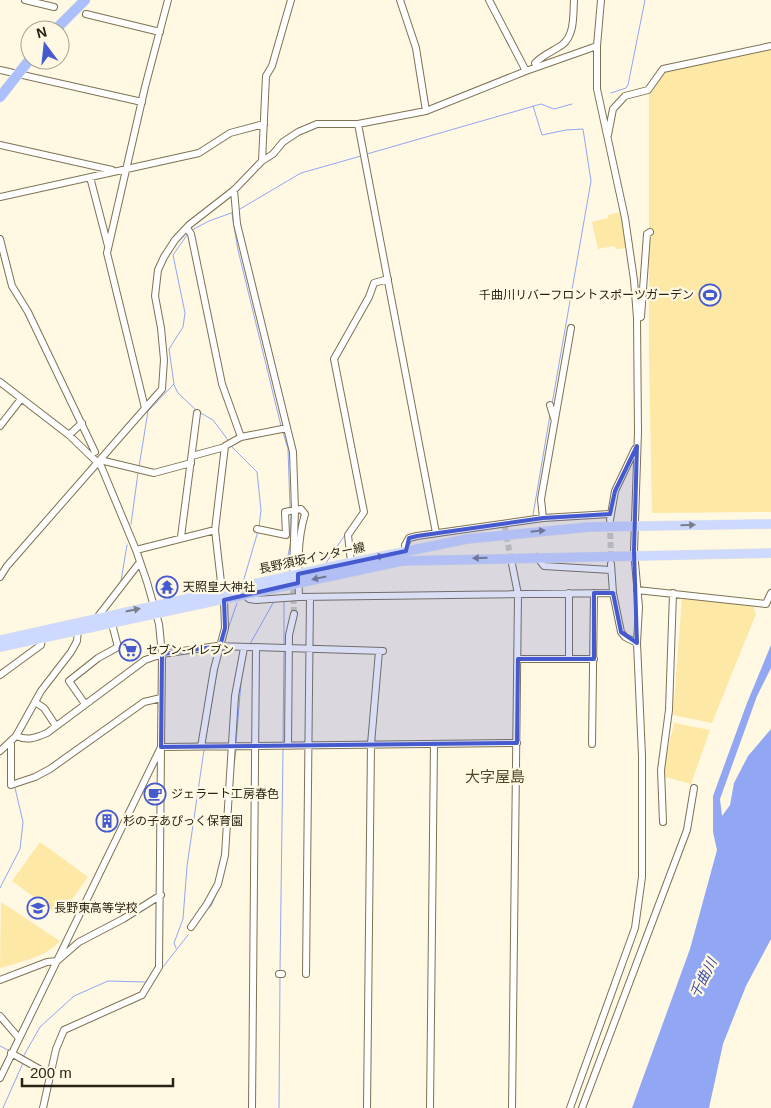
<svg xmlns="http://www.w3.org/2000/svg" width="771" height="1108" viewBox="0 0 771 1108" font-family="Helvetica,'Noto Sans JP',sans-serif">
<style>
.green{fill:#fee8a6}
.water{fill:#91a7f4}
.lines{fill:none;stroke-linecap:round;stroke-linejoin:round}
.stream{stroke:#91a7f4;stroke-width:1}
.minor-tunnel{stroke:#d4cdba;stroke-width:6;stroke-dasharray:6 3;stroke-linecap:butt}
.minor-casing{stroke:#7d7253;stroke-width:8}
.major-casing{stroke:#e5e5e3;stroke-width:10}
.highway-casing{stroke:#e5e5e3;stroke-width:11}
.minor{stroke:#fff;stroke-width:6}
.major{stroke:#cdd9fe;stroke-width:9}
.highway{stroke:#acbffd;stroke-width:10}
.oneway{fill:#7a7e8a}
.marked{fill:#455ace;fill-opacity:0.2;stroke:#455ace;stroke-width:4;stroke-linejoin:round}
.labels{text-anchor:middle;stroke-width:4.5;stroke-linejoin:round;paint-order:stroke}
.poi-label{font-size:12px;fill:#282316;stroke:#fff8e3;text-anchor:start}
.street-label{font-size:12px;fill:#282316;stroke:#fff8e3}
.water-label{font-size:14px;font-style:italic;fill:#3a4ca5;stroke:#fff8e3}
.quarter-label{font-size:15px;fill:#514728;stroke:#fff8e3}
</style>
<rect width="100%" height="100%" fill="#fff8e3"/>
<!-- green -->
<path class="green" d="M771,47V512L652,513L649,355V91L663,71Z
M622,212L628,248L616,249L614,246L598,249L592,222L608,218V215Z
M682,598L753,606L756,614L712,723L673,715Z
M674,723L710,730L691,784L662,776Z
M40,842L88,877L60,916L12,881Z
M1,902L60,941C46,957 20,962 0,968Z"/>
<!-- water -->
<path class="water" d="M771,645V668L757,696L720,799L722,816L730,805L734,783L748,756L771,729V939L746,986L723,1044L709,1108H632L690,949L717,850L713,832V796L747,703Z"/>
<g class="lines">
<!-- stream -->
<path class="stream" d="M611,93L626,88L628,85L645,0
M533,106L542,135L566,130L583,129L591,181L552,404
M367,154L541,104L554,109L572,104
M240,209L301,173L361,156
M232,214L238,250L281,426
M192,230L209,221L234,212
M174,385L178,393L196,410
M199,412L213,420L228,440
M283,432L288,449L290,507
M231,446L257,472L261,510L259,527
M139,467L148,411L174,384L169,349L183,327L185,313L173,255L187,235
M291,514V532
M533,515L550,415
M131,524L138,473
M331,555L345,535
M326,563L330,557
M285,570L291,541
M244,579L258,531
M121,581L127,545
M227,632L237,603
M250,644L273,603
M284,644V601
M45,681L53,670
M283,742L284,651
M205,743L218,665
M236,743L241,682
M234,765L236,750
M0,888L20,849L23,822L15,788
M206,910L211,906L219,888
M176,948L174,943L183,919L187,866L204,750
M163,967L188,935
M280,972L283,749
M0,1046L10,1051
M23,1057L40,1027L74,996L108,981L145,982
M3,1108L23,1063
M279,1108L280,976"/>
<!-- minor-tunnel -->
<path class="minor-tunnel" d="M610,524L611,559
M505,527L511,561
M293,580L294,614"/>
<!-- minor casing -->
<g class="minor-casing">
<path id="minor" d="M25,0L54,7
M400,0L416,48L426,111
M489,0L526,71
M86,14L160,32
M536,67L535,63C543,55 553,51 562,45C575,35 573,15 574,0
M0,70L142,102
M358,124L436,533
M608,135L613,109L625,96L648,90L663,69L771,46
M0,145L112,170
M262,161L266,76L272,66L291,0
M90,177L108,246
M234,190L237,224L293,452L295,510L301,509L305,514C297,540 298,570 299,597L613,593
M0,197L199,153L230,133L264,124
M187,228L191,234L222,384L241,437
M0,239L12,286L28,312L95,452
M637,318L641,317L647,234L650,232
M0,382L69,435L101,466L136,550L147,582L159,624L162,654L161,747L0,1078
M550,405L554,418
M145,408L107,253L145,87L168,0
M0,426L21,399
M69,435L82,423
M192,456L225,447
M104,461L154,473L191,463
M543,518L541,499L571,328
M610,520L615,491L635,449
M257,529L286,535L285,512L295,510L293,569
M181,537L197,413
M136,550L215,530
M406,551L405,545L409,538L417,536L543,518L610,514
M537,557L544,566L611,570
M351,562L348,535L364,512L334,359L369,297L374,283L388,279
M512,564L518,594L512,1108
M611,564L613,593L621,632L625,637L637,643
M0,577L7,566L162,389L164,360L161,328L155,296L158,270L164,257L175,240L189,225L234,190L262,161L273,154L283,142L298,132L317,124H358L426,111L526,71L597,46
M637,590L766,604L771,593
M222,591L215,530L225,446L241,437L287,428
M245,595L249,599L256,600L299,597
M96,619L140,562
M518,659H594
M569,659V593
M0,675L41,645L42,638
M35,702L44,708L56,726
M85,704L69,681L98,658L118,647L112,624
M16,736C28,741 35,738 47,733L145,660L162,654L217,646L383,651
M11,741V785L35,777L50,769L144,702L161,698
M592,744L594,593
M288,746L289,635L294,614
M201,747L214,669L225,628L224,600
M0,751L16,736L41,691L71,652L77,641L78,630
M663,822L661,770L669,710L673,593
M191,927L207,904L218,884L225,855L235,696L244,648
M279,974H282
M306,974L310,597
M0,980L47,962L57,961L79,942L123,919L161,895
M0,1016L18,1037
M11,1053L50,1075
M43,1108L56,1049L64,1030L142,995L159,967L161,747L517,743
M252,1108L256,648
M367,1108L371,744L379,651
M430,1108L434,744
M570,1108L635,928L642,877V756L637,643L639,607L634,551L638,432L637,318L634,280L625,218L597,89V46L601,0
M582,1108L687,830L694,788"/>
</g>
<!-- major casing -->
<g class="major-casing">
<path id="major" d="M0,640L339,565L467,539L589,527L771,524
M0,647L402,561L771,553"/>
</g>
<!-- highway casing -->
<g class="highway-casing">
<path id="highway" d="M55,30L85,0
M0,97L30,59"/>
</g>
<!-- minor -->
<use href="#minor" class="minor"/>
<!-- major -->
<use href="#major" class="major"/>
<!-- highway -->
<use href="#highway" class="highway"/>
</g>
<!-- one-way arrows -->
<defs><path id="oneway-solid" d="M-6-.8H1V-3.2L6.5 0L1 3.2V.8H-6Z" transform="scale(1.25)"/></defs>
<g class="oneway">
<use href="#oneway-solid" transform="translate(688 525) rotate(-1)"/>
<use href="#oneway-solid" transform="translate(538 531) rotate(-6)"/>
<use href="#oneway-solid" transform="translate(377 557) rotate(-12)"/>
<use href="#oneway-solid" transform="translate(480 558) rotate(179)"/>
<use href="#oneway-solid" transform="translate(319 578) rotate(168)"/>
<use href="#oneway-solid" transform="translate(133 610) rotate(-12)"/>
</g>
<!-- marked area -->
<path class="marked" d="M637,446L634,551L637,643L621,632L613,593H594V659H518L517,743L161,747L162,654L220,646L225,628L224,600L298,583V574L406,551L409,538L417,536L543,518L610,514L615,491Z"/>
<!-- icons -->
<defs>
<g id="stadium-ring" transform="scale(1.125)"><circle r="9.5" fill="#fff8e3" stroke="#455ace" stroke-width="1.5"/><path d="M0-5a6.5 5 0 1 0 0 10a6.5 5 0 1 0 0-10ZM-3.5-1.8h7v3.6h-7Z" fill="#455ace"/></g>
<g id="temple-ring" transform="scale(1.125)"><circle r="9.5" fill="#fff8e3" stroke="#455ace" stroke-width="1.5"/><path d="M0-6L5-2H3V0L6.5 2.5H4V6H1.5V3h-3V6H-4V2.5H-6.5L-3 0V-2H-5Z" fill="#455ace"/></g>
<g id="supermarket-ring" transform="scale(1.125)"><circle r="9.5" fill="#fff8e3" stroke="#455ace" stroke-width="1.5"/><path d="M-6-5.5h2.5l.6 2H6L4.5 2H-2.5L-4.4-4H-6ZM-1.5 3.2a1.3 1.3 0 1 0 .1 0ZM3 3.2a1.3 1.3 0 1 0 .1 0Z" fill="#455ace"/></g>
<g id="cafe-ring" transform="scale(1.125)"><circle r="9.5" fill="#fff8e3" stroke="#455ace" stroke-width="1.5"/><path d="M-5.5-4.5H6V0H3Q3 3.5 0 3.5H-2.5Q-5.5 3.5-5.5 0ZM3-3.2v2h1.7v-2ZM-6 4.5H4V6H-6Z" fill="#455ace"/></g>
<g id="building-ring" transform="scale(1.125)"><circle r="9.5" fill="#fff8e3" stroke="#455ace" stroke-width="1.5"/><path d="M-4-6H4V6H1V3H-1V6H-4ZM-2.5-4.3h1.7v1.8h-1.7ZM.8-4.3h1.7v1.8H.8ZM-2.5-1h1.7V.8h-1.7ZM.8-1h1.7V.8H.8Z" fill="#455ace"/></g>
<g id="school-ring" transform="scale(1.125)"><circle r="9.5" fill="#fff8e3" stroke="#455ace" stroke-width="1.5"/><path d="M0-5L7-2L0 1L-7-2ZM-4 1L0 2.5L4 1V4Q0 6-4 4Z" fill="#455ace"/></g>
</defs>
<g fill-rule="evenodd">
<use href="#stadium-ring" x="710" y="295"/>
<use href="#temple-ring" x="167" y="587"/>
<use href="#supermarket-ring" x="130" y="650"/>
<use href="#cafe-ring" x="155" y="794"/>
<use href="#building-ring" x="107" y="821"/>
<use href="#school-ring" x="38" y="908"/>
</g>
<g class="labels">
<!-- poi labels -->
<g class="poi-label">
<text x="694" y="299" text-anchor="end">千曲川リバーフロントスポーツガーデン</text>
<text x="183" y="591">天照皇大神社</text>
<text x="146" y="654">セブン-イレブン</text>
<text x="171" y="798">ジェラート工房春色</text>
<text x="123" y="825">杉の子あぴっく保育園</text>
<text x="54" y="912">長野東高等学校</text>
</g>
<!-- street labels -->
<g class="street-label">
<text transform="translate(312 558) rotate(-12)" y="4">長野須坂インター線</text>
</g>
<!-- water labels -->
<g class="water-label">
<text transform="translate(703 978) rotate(-63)" y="5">千曲川</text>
</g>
<!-- quarter labels -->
<g class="quarter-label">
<text x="495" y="782">大字屋島</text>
</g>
</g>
<!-- north arrow -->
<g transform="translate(45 45) rotate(345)"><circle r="24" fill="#fff8e3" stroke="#a9a391"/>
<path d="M0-4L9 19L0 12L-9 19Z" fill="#455ace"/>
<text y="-8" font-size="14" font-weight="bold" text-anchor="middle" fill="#282316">N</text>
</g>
<!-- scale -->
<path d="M22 1078v8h151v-8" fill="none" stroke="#282316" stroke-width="2.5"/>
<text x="30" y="1078" font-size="15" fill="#282316" stroke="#fff8e3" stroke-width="4" paint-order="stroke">200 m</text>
</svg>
